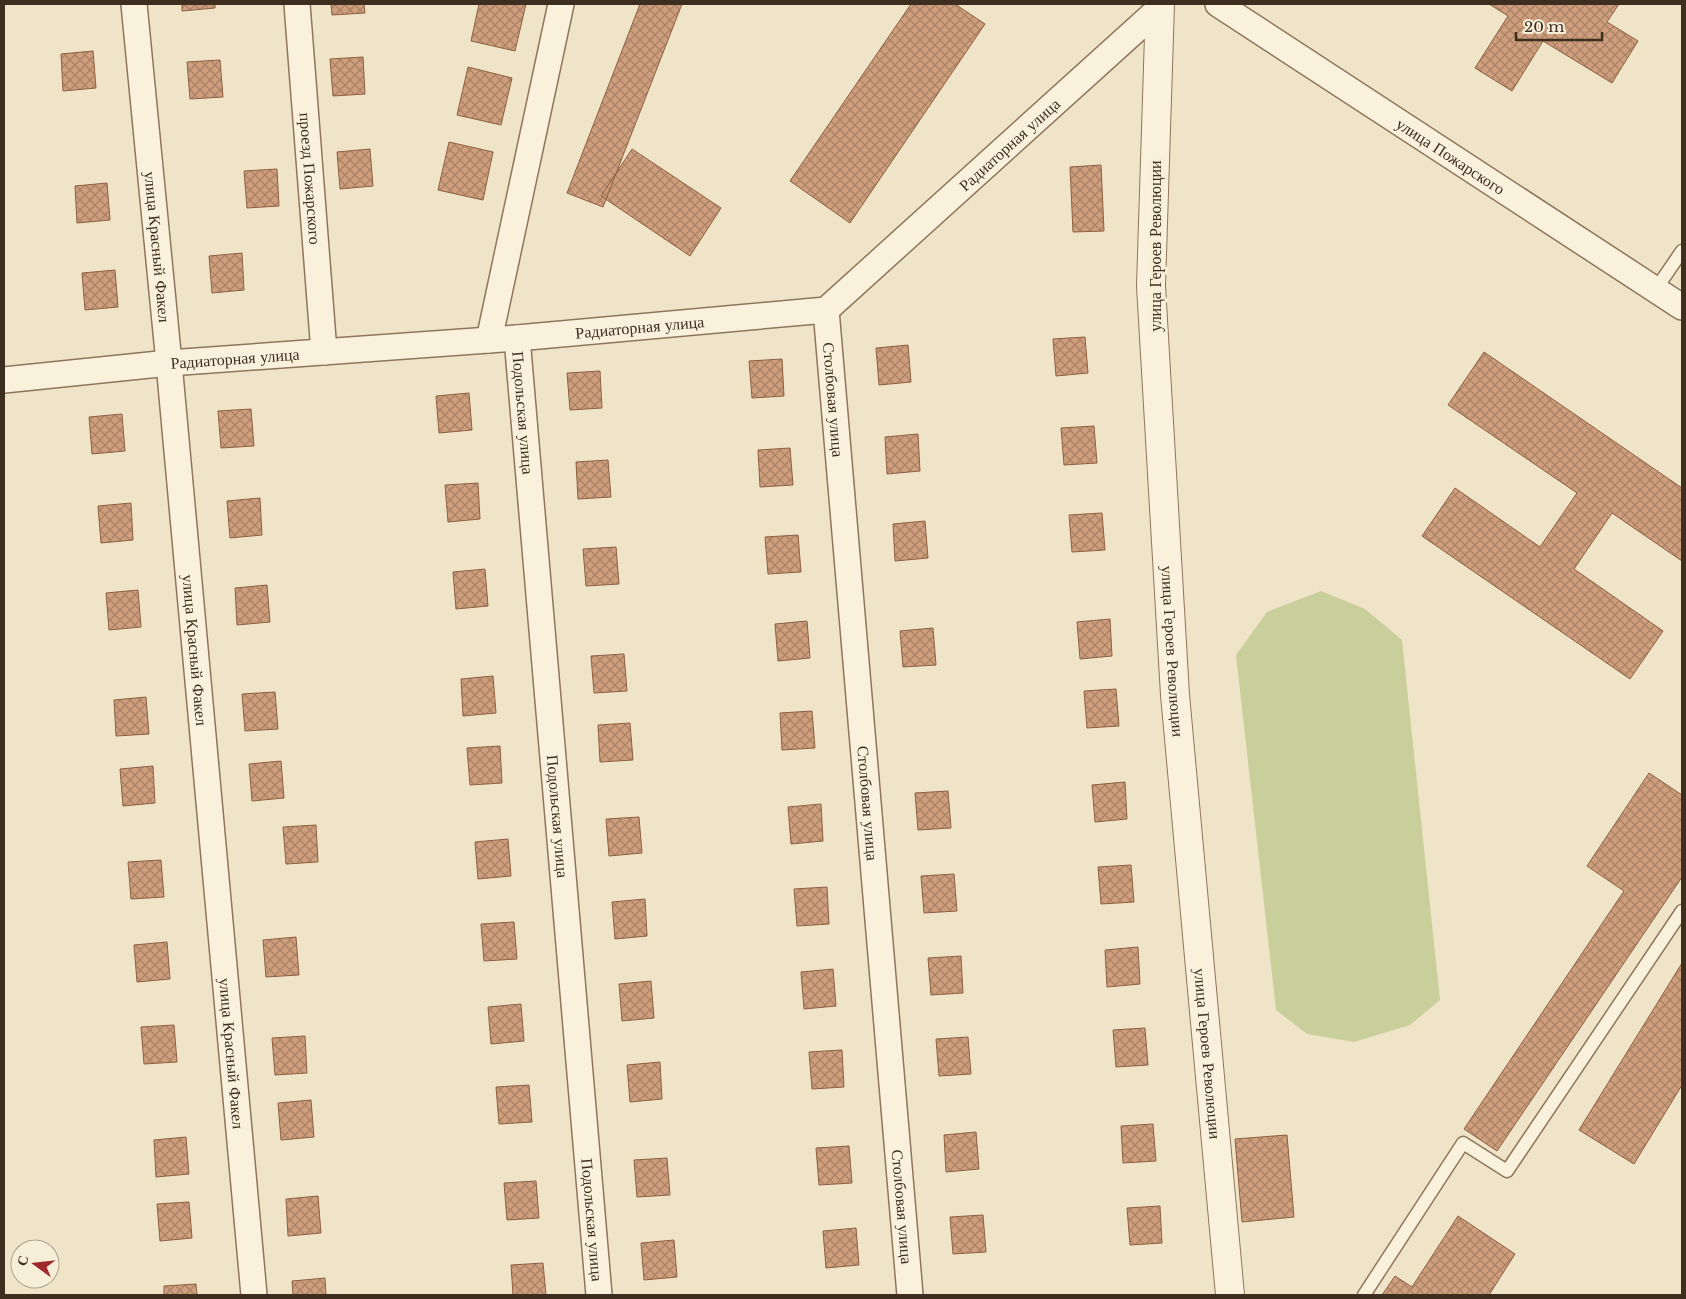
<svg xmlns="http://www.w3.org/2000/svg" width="1686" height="1299" viewBox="0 0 1686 1299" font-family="'Libre Baskerville',serif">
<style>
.park{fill:#c9cf9b}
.building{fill:url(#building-cross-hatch);stroke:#8d5f41}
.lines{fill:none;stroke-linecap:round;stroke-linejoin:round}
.service-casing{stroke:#8d765c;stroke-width:15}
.minor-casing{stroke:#8d765c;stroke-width:28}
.tertiary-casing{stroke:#8d765c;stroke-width:30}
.service{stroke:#faf1dc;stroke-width:12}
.minor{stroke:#faf1dc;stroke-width:25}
.tertiary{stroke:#faf1dc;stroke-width:28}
.labels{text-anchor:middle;stroke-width:5;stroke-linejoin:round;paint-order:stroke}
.street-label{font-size:16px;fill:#3d2e20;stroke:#f7eed8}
</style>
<defs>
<pattern id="building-cross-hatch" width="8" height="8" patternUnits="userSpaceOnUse" patternTransform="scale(1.25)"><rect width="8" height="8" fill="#cf9f7d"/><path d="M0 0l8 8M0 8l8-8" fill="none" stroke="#a98266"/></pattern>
</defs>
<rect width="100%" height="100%" fill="#f0e4c8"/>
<!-- park -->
<path class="park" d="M1321,591L1365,609L1402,640L1440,1000L1410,1025L1354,1042L1307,1034L1276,1010L1236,655L1267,612Z"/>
<!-- building -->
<path class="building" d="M182,4H215V8L182,11Z
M331,4H364L365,13L332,15Z
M479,4H526L515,51L471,41Z
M640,4H682L603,207L567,193Z
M911,4H955L985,24L850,223L790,181Z
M1489,4H1619L1607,22L1638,41L1612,83L1543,41L1512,91L1475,68L1508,16Z
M93,51L96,88L63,91L61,54Z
M363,57L365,94L333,96L330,59Z
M220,60L223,97L190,99L187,62Z
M468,67L512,78L501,125L457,115Z
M449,142L493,152L483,200L438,190Z
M370,149L373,186L340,189L337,152Z
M632,149L721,208L690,256L601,196Z
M1101,165L1104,231L1073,232L1070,167Z
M277,169L279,206L247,208L244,171Z
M107,183L110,220L77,223L75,186Z
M242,253L244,290L212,293L209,256Z
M115,270L118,307L85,310L82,273Z
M1085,337L1088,373L1056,376L1053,339Z
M908,345L911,382L879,385L876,348Z
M1484,352L1682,488V561L1612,513L1574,569L1663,631L1630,679L1422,536L1455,488L1540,547L1577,493L1448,405Z
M782,359L784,396L752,398L749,361Z
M600,371L602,408L570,410L567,373Z
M469,393L472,430L439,433L436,396Z
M251,409L254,446L221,448L218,411Z
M122,414L125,451L92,454L89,417Z
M1094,426L1097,463L1064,465L1061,428Z
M918,434L920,471L887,474L885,437Z
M790,448L793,485L760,487L758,450Z
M608,460L611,497L578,499L576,462Z
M478,483L480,519L448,522L445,485Z
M260,498L262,535L230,538L227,501Z
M131,503L133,540L101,543L98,506Z
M1102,513L1105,550L1072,552L1069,515Z
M925,521L928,558L895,561L893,524Z
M798,535L801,572L768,574L765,537Z
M616,547L619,584L586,586L583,549Z
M485,569L488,606L456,609L453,572Z
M267,585L270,622L237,625L235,588Z
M138,590L141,627L109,630L106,593Z
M1110,619L1112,656L1080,659L1077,622Z
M807,621L810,658L778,661L775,624Z
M933,628L936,665L903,667L900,631Z
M624,654L627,691L594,693L591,656Z
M493,676L496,713L463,716L461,679Z
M1116,689L1119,726L1087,728L1084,691Z
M275,692L278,729L245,731L242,694Z
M146,697L149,734L116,736L114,700Z
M812,711L815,748L782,750L780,713Z
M630,723L633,760L600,762L598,725Z
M500,746L502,783L470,785L467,748Z
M281,761L284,798L252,801L249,764Z
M153,766L155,803L123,806L120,769Z
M1649,773L1682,795V877L1497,1151L1464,1129L1624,891L1587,866Z
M1125,782L1127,819L1095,822L1092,785Z
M948,791L951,828L918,830L915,793Z
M821,804L823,841L791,844L788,807Z
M639,817L642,853L609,856L606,819Z
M316,825L318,862L286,864L283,827Z
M508,839L511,876L478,879L475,842Z
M161,860L164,897L131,899L128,862Z
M1131,865L1134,902L1101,904L1098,867Z
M954,874L957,911L924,913L921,876Z
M827,887L829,924L797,926L794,889Z
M645,899L647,936L615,939L612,902Z
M514,922L517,959L484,961L481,924Z
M296,937L299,975L266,977L263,940Z
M167,942L170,979L137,982L134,945Z
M1138,947L1140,984L1107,987L1105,950Z
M961,956L963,993L931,995L928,958Z
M1682,963V1085L1634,1164L1579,1130Z
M833,969L836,1006L804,1009L801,972Z
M651,981L654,1018L622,1021L619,984Z
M521,1004L524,1041L491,1044L488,1007Z
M174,1025L177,1062L144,1064L141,1027Z
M1145,1028L1148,1065L1116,1067L1113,1030Z
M305,1036L307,1073L275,1075L272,1038Z
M968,1037L971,1074L939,1076L936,1039Z
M842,1050L844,1087L812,1089L809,1052Z
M660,1062L662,1099L630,1102L627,1065Z
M529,1085L532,1122L499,1124L496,1087Z
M311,1100L314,1137L281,1140L278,1103Z
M1153,1124L1156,1161L1123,1163L1121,1126Z
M976,1132L979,1169L946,1172L944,1135Z
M1287,1135L1294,1217L1242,1222L1235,1139Z
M186,1137L189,1174L156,1177L154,1140Z
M849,1146L852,1183L819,1185L816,1148Z
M667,1158L670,1195L637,1197L634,1160Z
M536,1181L539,1218L507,1220L504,1183Z
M318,1196L321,1233L288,1236L286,1199Z
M189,1202L192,1238L160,1241L157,1204Z
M1160,1206L1162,1243L1130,1245L1127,1208Z
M983,1215L986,1252L953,1254L950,1217Z
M1458,1216L1515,1254L1489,1295H1382L1395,1276L1412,1287Z
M856,1228L859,1265L826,1268L823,1231Z
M674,1240L677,1277L644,1280L641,1243Z
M543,1263L546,1295H513L511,1265Z
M325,1278L326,1295H293L292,1281Z
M196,1284L197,1295H164V1286Z"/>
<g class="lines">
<!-- service casing -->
<g class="service-casing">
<path id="service" d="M1656,289L1682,251
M1364,1295L1463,1143L1507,1171L1682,911"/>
</g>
<!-- minor casing -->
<g class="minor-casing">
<g id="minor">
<path id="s1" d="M134,4L169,363L254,1295"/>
<path id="s2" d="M297,4L324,352"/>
<path id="s3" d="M1218,4L1682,307"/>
<path id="s4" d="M826,310L910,1295"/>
<path id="s5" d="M517,338L599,1295"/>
<path d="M489,340L561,4"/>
<path id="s6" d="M4,380L169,363L517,338L826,310L1160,8"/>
</g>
</g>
<!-- tertiary casing -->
<g class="tertiary-casing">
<g id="tertiary">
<path id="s7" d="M1160,4L1151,286L1175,695L1230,1295"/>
</g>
</g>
<!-- service -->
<use href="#service" class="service"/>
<!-- minor -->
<use href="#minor" class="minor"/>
<!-- tertiary -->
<use href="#tertiary" class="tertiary"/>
</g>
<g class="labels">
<!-- street labels -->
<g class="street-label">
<text dy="6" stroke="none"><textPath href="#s6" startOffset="1072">Радиаторная улица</textPath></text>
<text dy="6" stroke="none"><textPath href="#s3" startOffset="278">улица Пожарского</textPath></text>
<text dy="6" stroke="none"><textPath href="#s2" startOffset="175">проезд Пожарского</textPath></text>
<text dy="6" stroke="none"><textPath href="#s1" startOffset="244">улица Красный Факел</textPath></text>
<text transform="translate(1155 246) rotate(-90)" y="6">улица Героев Революции</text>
<text dy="6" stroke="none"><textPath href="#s6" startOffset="638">Радиаторная улица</textPath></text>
<text dy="6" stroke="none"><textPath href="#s6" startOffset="232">Радиаторная улица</textPath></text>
<text dy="6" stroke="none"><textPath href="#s4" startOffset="90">Столбовая улица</textPath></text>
<text dy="6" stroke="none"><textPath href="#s5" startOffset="75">Подольская улица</textPath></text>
<text dy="6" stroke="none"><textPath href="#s1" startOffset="649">улица Красный Факел</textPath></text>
<text dy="6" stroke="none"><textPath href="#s7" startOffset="648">улица Героев Революции</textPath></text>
<text dy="6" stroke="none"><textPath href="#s4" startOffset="495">Столбовая улица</textPath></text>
<text dy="6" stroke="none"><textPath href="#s5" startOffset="480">Подольская улица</textPath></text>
<text dy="6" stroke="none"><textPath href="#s1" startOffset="1054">улица Красный Факел</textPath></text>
<text dy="6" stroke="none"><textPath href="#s7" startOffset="1052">улица Героев Революции</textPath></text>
<text dy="6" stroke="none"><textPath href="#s4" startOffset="900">Столбовая улица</textPath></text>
<text dy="6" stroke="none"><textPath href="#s5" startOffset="885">Подольская улица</textPath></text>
</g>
</g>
<!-- border -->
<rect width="1686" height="1299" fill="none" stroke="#3d2e20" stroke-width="10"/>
<!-- north arrow -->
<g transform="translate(35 1264) rotate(285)"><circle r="24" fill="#f7eed8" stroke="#ada18e"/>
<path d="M0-4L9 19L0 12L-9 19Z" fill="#9e2a2b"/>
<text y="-8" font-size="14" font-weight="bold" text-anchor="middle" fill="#3d2e20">С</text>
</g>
<!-- scale -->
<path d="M1516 32v8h86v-8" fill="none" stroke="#3d2e20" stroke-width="2.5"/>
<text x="1524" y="32" font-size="15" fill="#3d2e20" stroke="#f7eed8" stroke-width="4" paint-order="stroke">20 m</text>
</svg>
